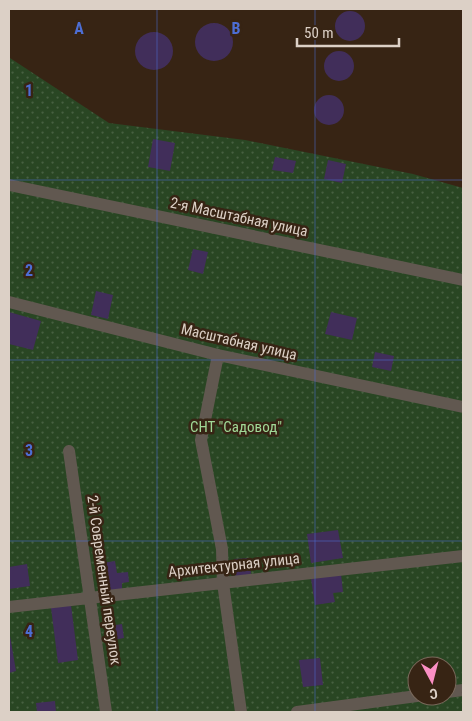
<svg xmlns="http://www.w3.org/2000/svg" width="472" height="721" viewBox="0 0 472 721" font-family="'Roboto Condensed',sans-serif">
<style>
.garden{fill:url(#garden-dots);fill-rule:evenodd}
.building{fill:#412e5a}
.lines{fill:none;stroke-linecap:round;stroke-linejoin:round}
.minor{stroke:#615850;stroke-width:12}
.grid{fill:none;stroke:#4d6ed4;stroke-width:1;stroke-opacity:0.55}
.labels{text-anchor:middle;stroke-width:5;stroke-linejoin:round;paint-order:stroke}
.street-label{font-size:15px;fill:#dcd0c6;stroke:#372414}
.park-label{font-size:15px;fill:#a0d896;stroke:#372414}
.grid-label{font-size:16px;text-anchor:middle;font-weight:bold;fill:#4d6ed4;stroke:#372414;stroke-width:5;stroke-linejoin:round;paint-order:stroke}
</style>
<defs>
<pattern id="garden-dots" width="8" height="8" patternUnits="userSpaceOnUse" patternTransform="scale(1.25)"><rect width="8" height="8" fill="#294623"/><path d="M2 2h.1M6 6h.1" fill="none" stroke="#476041" stroke-width="1.8" stroke-linecap="round"/></pattern>
</defs>
<rect width="100%" height="100%" fill="#372414"/>
<!-- garden -->
<path class="garden" d="M9,50L10,58L109,123L245,140L413,174L463,188V712H9ZM417,666H447V696H417Z"/>
<!-- building -->
<path class="building" d="M335 26a15 15 0 1 1 30 0a15 15 0 1 1-30 0Z
M195 42a19 19 0 1 1 38 0a19 19 0 1 1-38 0Z
M135 51a19 19 0 1 1 38 0a19 19 0 1 1-38 0Z
M324 66a15 15 0 1 1 30 0a15 15 0 1 1-30 0Z
M314 110a15 15 0 1 1 30 0a15 15 0 1 1-30 0Z
M153,139L175,143L170,171L148,167Z
M275,157L296,161L293,173L272,170Z
M328,160L346,164L342,183L324,179Z
M193,249L208,252L203,274L188,270Z
M96,291L113,295L108,319L91,315Z
M9,312L41,321L33,350L9,344Z
M331,312L357,318L352,340L325,334Z
M375,352L394,356L391,371L372,367Z
M338,530L343,558L311,563L307,534Z
M250,558L251,576L235,578L234,559Z
M115,561L117,573L128,572L129,582L122,583V589L100,592L97,571L103,570L102,563Z
M27,564L30,586L9,589V567Z
M341,574L343,592L333,593L335,602L315,605L311,579Z
M71,605L78,660L58,663L51,608Z
M122,624L124,638L113,640L110,626Z
M9,630L16,671L9,673Z
M320,658L323,685L303,687L299,660Z
M55,701L56,712H37L36,703Z"/>
<g class="lines">
<!-- minor -->
<path class="minor" d="M9,185L463,280
M9,302L218,355L463,407
M218,355L201,440L222,549L223,583L241,712
M69,451L106,712
M9,607L463,556
M447,692L463,690
M297,712L417,696"/>
</g>
<!-- grid -->
<path class="grid" d="M157,9V712M315,9V712M9,180H463M9,360H463M9,541H463"/>
<g class="labels">
<!-- street labels -->
<g class="street-label">
<text transform="translate(239 217) rotate(12)" y="5">2-я Масштабная улица</text>
<text transform="translate(239 342) rotate(13)" y="5">Масштабная улица</text>
<text transform="translate(234 565) rotate(-6)" y="5">Архитектурная улица</text>
<text transform="translate(104 580) rotate(82)" y="5">2-й Современный переулок</text>
</g>
<!-- park labels -->
<g class="park-label">
<text x="236" y="432">СНТ "Садовод"</text>
</g>
</g>
<g class="grid-label">
<text x="79" y="34">A</text>
<text x="236" y="34">B</text>
<text x="29" y="96">1</text>
<text x="29" y="276">2</text>
<text x="29" y="456">3</text>
<text x="29" y="637">4</text>
</g>
<!-- border -->
<rect width="472" height="721" fill="none" stroke="#dcd0c6" stroke-width="20"/>
<!-- north arrow -->
<g transform="translate(432 681) rotate(173)"><circle r="24" fill="#372414" stroke="#79695b"/>
<path d="M0-4L9 19L0 12L-9 19Z" fill="#fb8fc4"/>
<text y="-8" font-size="14" font-weight="bold" text-anchor="middle" fill="#dcd0c6">С</text>
</g>
<!-- scale -->
<path d="M297 38v8h102v-8" fill="none" stroke="#dcd0c6" stroke-width="2.5"/>
<text x="304" y="38" font-size="15" fill="#dcd0c6" stroke="#372414" stroke-width="4" paint-order="stroke">50 m</text>
</svg>
